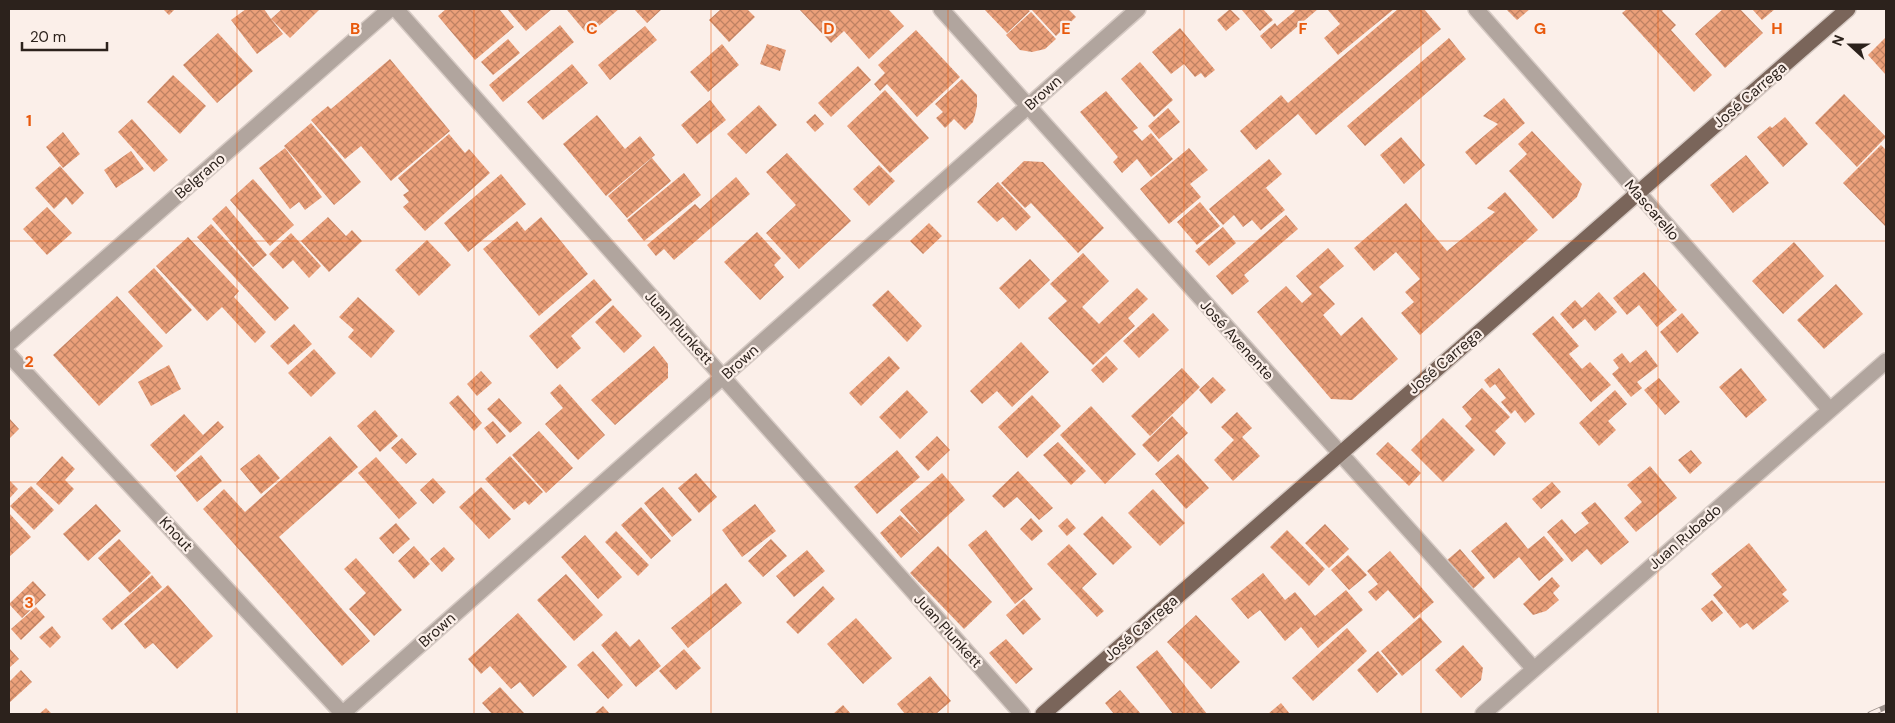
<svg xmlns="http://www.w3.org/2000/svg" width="1895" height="723" viewBox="0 0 1895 723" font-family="'DM Sans',sans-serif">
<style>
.building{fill:url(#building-cross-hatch)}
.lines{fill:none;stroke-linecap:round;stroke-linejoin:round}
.minor-casing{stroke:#d6cac4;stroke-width:18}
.major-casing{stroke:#d6cac4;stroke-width:18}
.minor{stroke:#b1a59e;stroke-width:15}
.major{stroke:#7a655a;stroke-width:15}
.rail-casing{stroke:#9b908a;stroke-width:5.5}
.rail{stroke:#fbefe9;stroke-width:4;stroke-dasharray:11;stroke-linecap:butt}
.grid{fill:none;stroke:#e8590c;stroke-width:1;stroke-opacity:0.55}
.labels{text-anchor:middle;stroke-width:4.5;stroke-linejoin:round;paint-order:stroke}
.street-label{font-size:15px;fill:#2c221c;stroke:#fbefe9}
.grid-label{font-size:16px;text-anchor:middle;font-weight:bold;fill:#e8590c;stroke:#fbefe9;stroke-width:4.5;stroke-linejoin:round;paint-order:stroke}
</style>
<defs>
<pattern id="building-cross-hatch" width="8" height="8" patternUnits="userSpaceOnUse" patternTransform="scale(1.25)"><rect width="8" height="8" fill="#eba07a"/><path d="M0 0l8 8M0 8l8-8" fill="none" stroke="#bf8263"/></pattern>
</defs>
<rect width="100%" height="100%" fill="#fbefe9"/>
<!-- building -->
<path class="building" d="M163,9H175L169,15Z
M246,9H264L271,19L282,9H317L319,10L290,38L271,19L283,34L257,54L231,20Z
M446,9H499L514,27L475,60L438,16Z
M507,9H552L526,31Z
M569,9H619L588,35L567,10Z
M634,9H662L647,23Z
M721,9H747L755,17L729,42L709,20Z
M799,9H888L904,26L869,59L844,31L831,43Z
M984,9H1027L1030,11L1007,33Z
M1031,9H1068L1076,17L1056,36Z
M1230,9L1240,19L1226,31L1217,20Z
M1241,9H1263L1273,20L1260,31Z
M1293,9H1318L1271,49L1260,36L1275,23L1277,26L1295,11Z
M1327,9H1394L1338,55L1324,38L1340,24Z
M1398,9H1424L1441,29L1316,135L1298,114L1256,150L1240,131L1281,95L1288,103Z
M1506,9H1530L1517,20Z
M1627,9H1664L1662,11L1676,25L1671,30L1712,75L1694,92L1622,13Z
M1723,9H1740L1763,33L1725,68L1695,34Z
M1752,9H1775L1762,20Z
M1031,12L1056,39L1045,49L1032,52L1020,50L1006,35Z
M560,25L574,42L503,102L489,85Z
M645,26L657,40L610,80L598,65Z
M1180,28L1215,70L1205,78L1201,73L1195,77L1184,64L1171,74L1152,52Z
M916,30L960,77L917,117L887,84L880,91L874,84L885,73L878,65Z
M218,33L253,71L217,103L183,65Z
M1886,37V75L1868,55Z
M1449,38L1466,59L1365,146L1347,126Z
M508,39L520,53L493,75L481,62Z
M722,44L739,65L708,92L690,72Z
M767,44L786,50L780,71L760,64Z
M390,59L450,131L391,181L361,146L345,159L311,120L328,106L331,109Z
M1140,62L1173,100L1154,117L1121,79Z
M572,64L588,83L543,120L527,102Z
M858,66L871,80L831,117L818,103Z
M173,75L206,106L180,134L147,102Z
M962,79L977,95V106L975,115L973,122L965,130L954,119L945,128L936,118L943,112L935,104Z
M885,90L929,138L890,173L847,126Z
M1106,91L1138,128L1133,131L1142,141L1151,133L1173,159L1151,177L1137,159L1122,173L1113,162L1118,157L1080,112Z
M1844,94L1886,137L1857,167L1815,123Z
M1504,98L1525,123L1476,165L1465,152L1498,124L1483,116Z
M710,100L726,120L697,144L681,125Z
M759,105L777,125L746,154L727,134Z
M1168,108L1180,122L1159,139L1148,126Z
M815,114L824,124L815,132L806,122Z
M597,115L625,149L640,136L655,155L606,196L563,144Z
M1785,117L1808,144L1783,167L1757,137L1770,126L1772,128Z
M132,119L168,160L154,172L118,132Z
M311,123L361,182L334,205L284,146Z
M1532,131L1582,184L1577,197L1553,219L1509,171L1527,154L1518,144Z
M63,132L80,154L63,168L46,147Z
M449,134L465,153L469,149L490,173L425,231L403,207L409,202L403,195L409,191L398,178Z
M1401,137L1425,165L1404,184L1380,155Z
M1881,145L1886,150V227L1843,183Z
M285,148L322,197L305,210L299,202L290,209L259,168Z
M1189,148L1208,170L1190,184L1201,197L1169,224L1140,189Z
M131,151L144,169L116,188L104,170Z
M787,153L851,221L799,269L766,233L796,205L766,172Z
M1746,155L1769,183L1733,213L1710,185Z
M652,158L671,181L627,218L608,196Z
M1269,159L1282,174L1262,191L1266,188L1285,210L1261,230L1252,220L1243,227L1234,215L1223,225L1209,209Z
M1024,161L1043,162L1104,228L1078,253L1031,203L1025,208L1001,183Z
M879,165L895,181L869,206L853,189Z
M60,166L84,193L72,205L66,197L54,209L35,188Z
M684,173L701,195L644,241L627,220Z
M501,174L526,204L468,252L444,223Z
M736,177L750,194L674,260L664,249L656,256L647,245L695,204L700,209Z
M253,179L294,225L270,246L230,200Z
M998,182L1031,217L1016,231L1003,217L997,222L977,202Z
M1505,192L1538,230L1420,335L1401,313L1414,302L1405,292L1420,279L1396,252L1374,271L1354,248L1406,203L1447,251L1495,212L1487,208Z
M1200,202L1220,226L1197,245L1177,222Z
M226,206L267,255L253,267L212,219Z
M47,207L72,233L47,255L23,229Z
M1286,215L1298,229L1244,275L1249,281L1232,295L1216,276Z
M328,217L346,236L352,230L362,241L329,272L301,241Z
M541,217L588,274L539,316L483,249L517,221L525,231Z
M929,223L942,236L923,254L910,241Z
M211,224L289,308L275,321L197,237Z
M1223,227L1236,243L1209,266L1195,251Z
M757,232L781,258L774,265L784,277L760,300L724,262Z
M291,233L321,266L309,278L293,260L283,269L269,254Z
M188,237L239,291L234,297L266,332L255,343L222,307L207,321L156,266Z
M427,240L451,265L419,296L395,270Z
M1794,242L1824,276L1783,314L1752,281Z
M1328,248L1344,266L1319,287L1335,304L1323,315L1341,336L1362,317L1398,359L1352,400L1331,399L1257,312L1286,286L1302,303L1312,294L1296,276Z
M1083,253L1109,281L1082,307L1099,324L1137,288L1148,299L1128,318L1135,326L1093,365L1048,318L1067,301L1050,284Z
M1030,259L1050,280L1019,309L999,288Z
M154,268L192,310L166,334L128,292Z
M1644,272L1677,310L1657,327L1639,305L1627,315L1613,298Z
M594,279L612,300L571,336L581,348L557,369L529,336Z
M1836,284L1863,314L1824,349L1797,320Z
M888,290L922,326L907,342L872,305Z
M1599,292L1617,312L1595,331L1585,319L1573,329L1560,314L1575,300L1582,308Z
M117,296L163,346L99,406L53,355Z
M358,297L395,331L371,358L348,337L354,330L339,317Z
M613,305L642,336L624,353L595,322Z
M1153,313L1169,330L1139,358L1123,341Z
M1682,313L1699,333L1677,353L1660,332Z
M1553,316L1579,346L1569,354L1582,369L1590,362L1611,385L1591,402L1532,334Z
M294,324L312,344L288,365L270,346Z
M1021,342L1049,372L1012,407L997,391L982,404L970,391Z
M654,346L668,364V378L615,425L591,400Z
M314,349L336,373L311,397L288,373Z
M1646,350L1658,366L1637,382L1642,388L1631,397L1612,374L1619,368L1613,360L1622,353L1630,363Z
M889,356L900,368L861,406L849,393Z
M1106,356L1118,369L1103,383L1091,370Z
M169,365L181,389L151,406L138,382Z
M1182,368L1200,387L1150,436L1131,416Z
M1499,368L1535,414L1525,423L1515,410L1511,414L1501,402L1506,398L1495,384L1490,388L1484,380Z
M1741,368L1767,400L1746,418L1719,387Z
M481,371L492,383L477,396L467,384Z
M1213,377L1226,390L1211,404L1199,390Z
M1659,378L1680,402L1665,415L1644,390Z
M560,384L605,435L578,460L545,424L563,408L550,393Z
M1482,388L1510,417L1495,431L1506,443L1494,456L1465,426L1472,419L1462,407Z
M907,390L928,412L900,439L879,417Z
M1615,390L1627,404L1608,421L1616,430L1599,446L1579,423Z
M458,395L482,423L474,431L449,403Z
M1032,395L1061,426L1027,458L998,427Z
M499,398L522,423L510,433L487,409Z
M1091,406L1136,454L1105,484L1060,435Z
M375,410L398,436L380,452L357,426Z
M1237,412L1252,428L1242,437L1260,456L1233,481L1214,460L1234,440L1221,427Z
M184,414L203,435L218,421L224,427L175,472L150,445Z
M1172,416L1188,433L1158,462L1142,445Z
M9,418L19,429L9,439Z
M1443,418L1475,450L1443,482L1411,450Z
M493,421L506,436L497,444L484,428Z
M539,431L573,468L546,493L512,455Z
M330,436L358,467L279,537L370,641L342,666L203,509L224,489L245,512Z
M937,436L950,450L928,471L915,457Z
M402,438L417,454L406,464L391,448Z
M1058,442L1086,471L1071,485L1043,455Z
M1388,442L1421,473L1409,486L1376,454Z
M897,450L920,477L877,514L854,487Z
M1691,450L1702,463L1690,474L1678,460Z
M259,454L280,478L261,494L240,469Z
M1178,454L1209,488L1186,509L1155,474Z
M201,455L222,481L197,502L176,476Z
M62,456L75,469L65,480L74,489L59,505L36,484Z
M510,456L543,492L529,505L525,501L514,510L485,479Z
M376,457L417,503L399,519L358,473Z
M1650,466L1677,498L1636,532L1624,518L1642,502L1627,485Z
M1018,471L1053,508L1039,520L1017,497L1004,508L992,496Z
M696,473L717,497L699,513L678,488Z
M942,473L965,500L901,558L880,533L900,515L921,535L900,510Z
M433,478L446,492L433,504L420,490Z
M9,480L18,489L9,499Z
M1552,482L1561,492L1541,509L1532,499Z
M31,486L54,510L34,530L10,506Z
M481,487L511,519L489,539L459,507Z
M663,487L692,520L672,537L644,503Z
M1153,489L1185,523L1160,546L1128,513Z
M1595,502L1629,542L1601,565L1587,549L1572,562L1547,532L1562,519L1575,534L1589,523L1581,513Z
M96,504L121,531L88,561L63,534Z
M755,504L776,531L742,557L722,530Z
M641,507L671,541L651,559L621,525Z
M9,513L31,537L9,557Z
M1102,516L1132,547L1113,565L1083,534Z
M1031,518L1043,531L1032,541L1020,529Z
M1067,518L1076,528L1067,536L1058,526Z
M1506,522L1528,549L1544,536L1564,560L1539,581L1519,557L1494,579L1471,551Z
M396,523L410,539L393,554L379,538Z
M1325,524L1349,549L1329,568L1305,543Z
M986,530L1033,589L1015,604L968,545Z
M1287,530L1325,569L1309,586L1270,547Z
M616,531L649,565L638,576L605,542Z
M585,535L622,577L598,599L561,557Z
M119,539L151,573L130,593L98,558Z
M771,539L787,556L763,577L748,561Z
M1749,543L1787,590L1782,594L1789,601L1753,630L1747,623L1740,628L1713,595L1722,587L1711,574Z
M1069,544L1097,574L1082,588L1104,611L1097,617L1047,564Z
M414,546L430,564L414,579L398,561Z
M938,546L992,602L964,629L910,573Z
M444,547L455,559L442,572L430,559Z
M1460,549L1485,578L1472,590L1446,561Z
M807,550L825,571L794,597L776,576Z
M1390,551L1434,602L1414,619L1388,590L1376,601L1368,592L1378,584L1367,571Z
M1348,555L1367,575L1349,590L1331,570Z
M356,558L402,610L374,636L349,609L366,593L344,569Z
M1263,573L1285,600L1295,592L1315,616L1346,590L1363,610L1318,648L1301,627L1285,641L1260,610L1248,619L1231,599Z
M566,574L603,615L574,641L537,600Z
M152,575L162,587L112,630L102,619Z
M1552,577L1560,586L1553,593L1559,600L1546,611L1533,615L1523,604Z
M33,581L46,595L22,618L9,604Z
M726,583L742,603L688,648L671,628Z
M168,585L213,636L177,669L153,643L145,649L124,624Z
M823,586L835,599L798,634L786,622Z
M1024,599L1041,619L1023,635L1006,615Z
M1712,600L1723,613L1712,622L1701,609Z
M36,607L45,617L21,640L11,629Z
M518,613L567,667L533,697L520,682L511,689L490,666L481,674L468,659Z
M1196,615L1240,662L1211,689L1167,642Z
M1420,617L1442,642L1402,676L1381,651Z
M856,618L892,658L863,684L827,644Z
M52,626L61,637L50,648L39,637Z
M1347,628L1367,651L1313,701L1292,678Z
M616,631L630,647L639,639L661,666L636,687L601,645Z
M1006,639L1033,669L1016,684L989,653Z
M1463,645L1483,668L1481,680L1461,698L1435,670Z
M9,648L19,659L9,668Z
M684,649L701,668L676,690L659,671Z
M1157,650L1207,714H1173L1136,667Z
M593,651L623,685L608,699L577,665Z
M1378,651L1398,674L1377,693L1357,670Z
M21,670L32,682L9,703V682Z
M930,676L951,701L936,714H905L897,704Z
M500,687L525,714H492L482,703Z
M1120,690L1141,714H1114L1105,703Z
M1281,703L1290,714H1268Z
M843,705L851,714H833Z
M603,706L610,714H594Z
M46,708L52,714H39Z"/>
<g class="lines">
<!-- minor casing -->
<g class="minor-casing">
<path id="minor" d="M396,9L1022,714
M941,9L1534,669
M1476,9L1830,410
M9,343L390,9
M9,355L343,714
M342,714L1138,9
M1483,714L1886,361"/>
</g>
<!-- major casing -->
<g class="major-casing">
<path id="major" d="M1043,714L1848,9"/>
</g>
<!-- minor -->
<use href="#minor" class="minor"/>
<!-- major -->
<use href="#major" class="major"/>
<!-- rail casing -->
<g class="rail-casing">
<path id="rail" d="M1870,714L1886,707"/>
</g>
<!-- rail -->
<use href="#rail" class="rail"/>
</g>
<!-- grid -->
<path class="grid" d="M237,9V714M474,9V714M711,9V714M948,9V714M1184,9V714M1421,9V714M1658,9V714M9,241H1886M9,482H1886"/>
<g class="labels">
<!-- street labels -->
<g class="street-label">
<text transform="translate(1043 93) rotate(-42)" y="5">Brown</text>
<text transform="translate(1750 95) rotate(-41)" y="5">José Carrega</text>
<text transform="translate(200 176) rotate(-41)" y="5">Belgrano</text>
<text transform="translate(1652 210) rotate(49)" y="5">Mascarello</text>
<text transform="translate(679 328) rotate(48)" y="5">Juan Plunkett</text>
<text transform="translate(1237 340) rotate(48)" y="5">José Avenente</text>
<text transform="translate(1445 361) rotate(-41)" y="5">José Carrega</text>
<text transform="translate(740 362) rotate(-42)" y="5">Brown</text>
<text transform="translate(176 534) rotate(47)" y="5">Knout</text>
<text transform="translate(1685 537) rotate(-41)" y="5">Juan Rubado</text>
<text transform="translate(1141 628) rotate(-41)" y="5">José Carrega</text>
<text transform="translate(437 630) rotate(-42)" y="5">Brown</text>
<text transform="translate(948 631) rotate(48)" y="5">Juan Plunkett</text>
</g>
</g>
<g class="grid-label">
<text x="355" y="34">B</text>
<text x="592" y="34">C</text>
<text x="829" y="34">D</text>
<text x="1066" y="34">E</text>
<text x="1303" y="34">F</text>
<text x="1540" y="34">G</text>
<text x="1777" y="34">H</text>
<text x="29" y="126">1</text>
<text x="29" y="367">2</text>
<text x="29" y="608">3</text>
</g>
<!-- border -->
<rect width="1895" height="723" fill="none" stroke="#2c221c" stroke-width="20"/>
<!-- north arrow -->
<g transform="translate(1850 45) rotate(291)" stroke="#fbefe9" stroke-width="4" paint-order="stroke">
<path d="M0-4L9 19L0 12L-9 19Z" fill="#2c221c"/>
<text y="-8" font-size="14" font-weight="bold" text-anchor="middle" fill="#2c221c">N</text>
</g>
<!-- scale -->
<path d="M22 42v8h85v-8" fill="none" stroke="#2c221c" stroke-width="2.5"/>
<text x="30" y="42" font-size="15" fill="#2c221c" stroke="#fbefe9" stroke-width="4" paint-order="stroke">20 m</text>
</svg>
